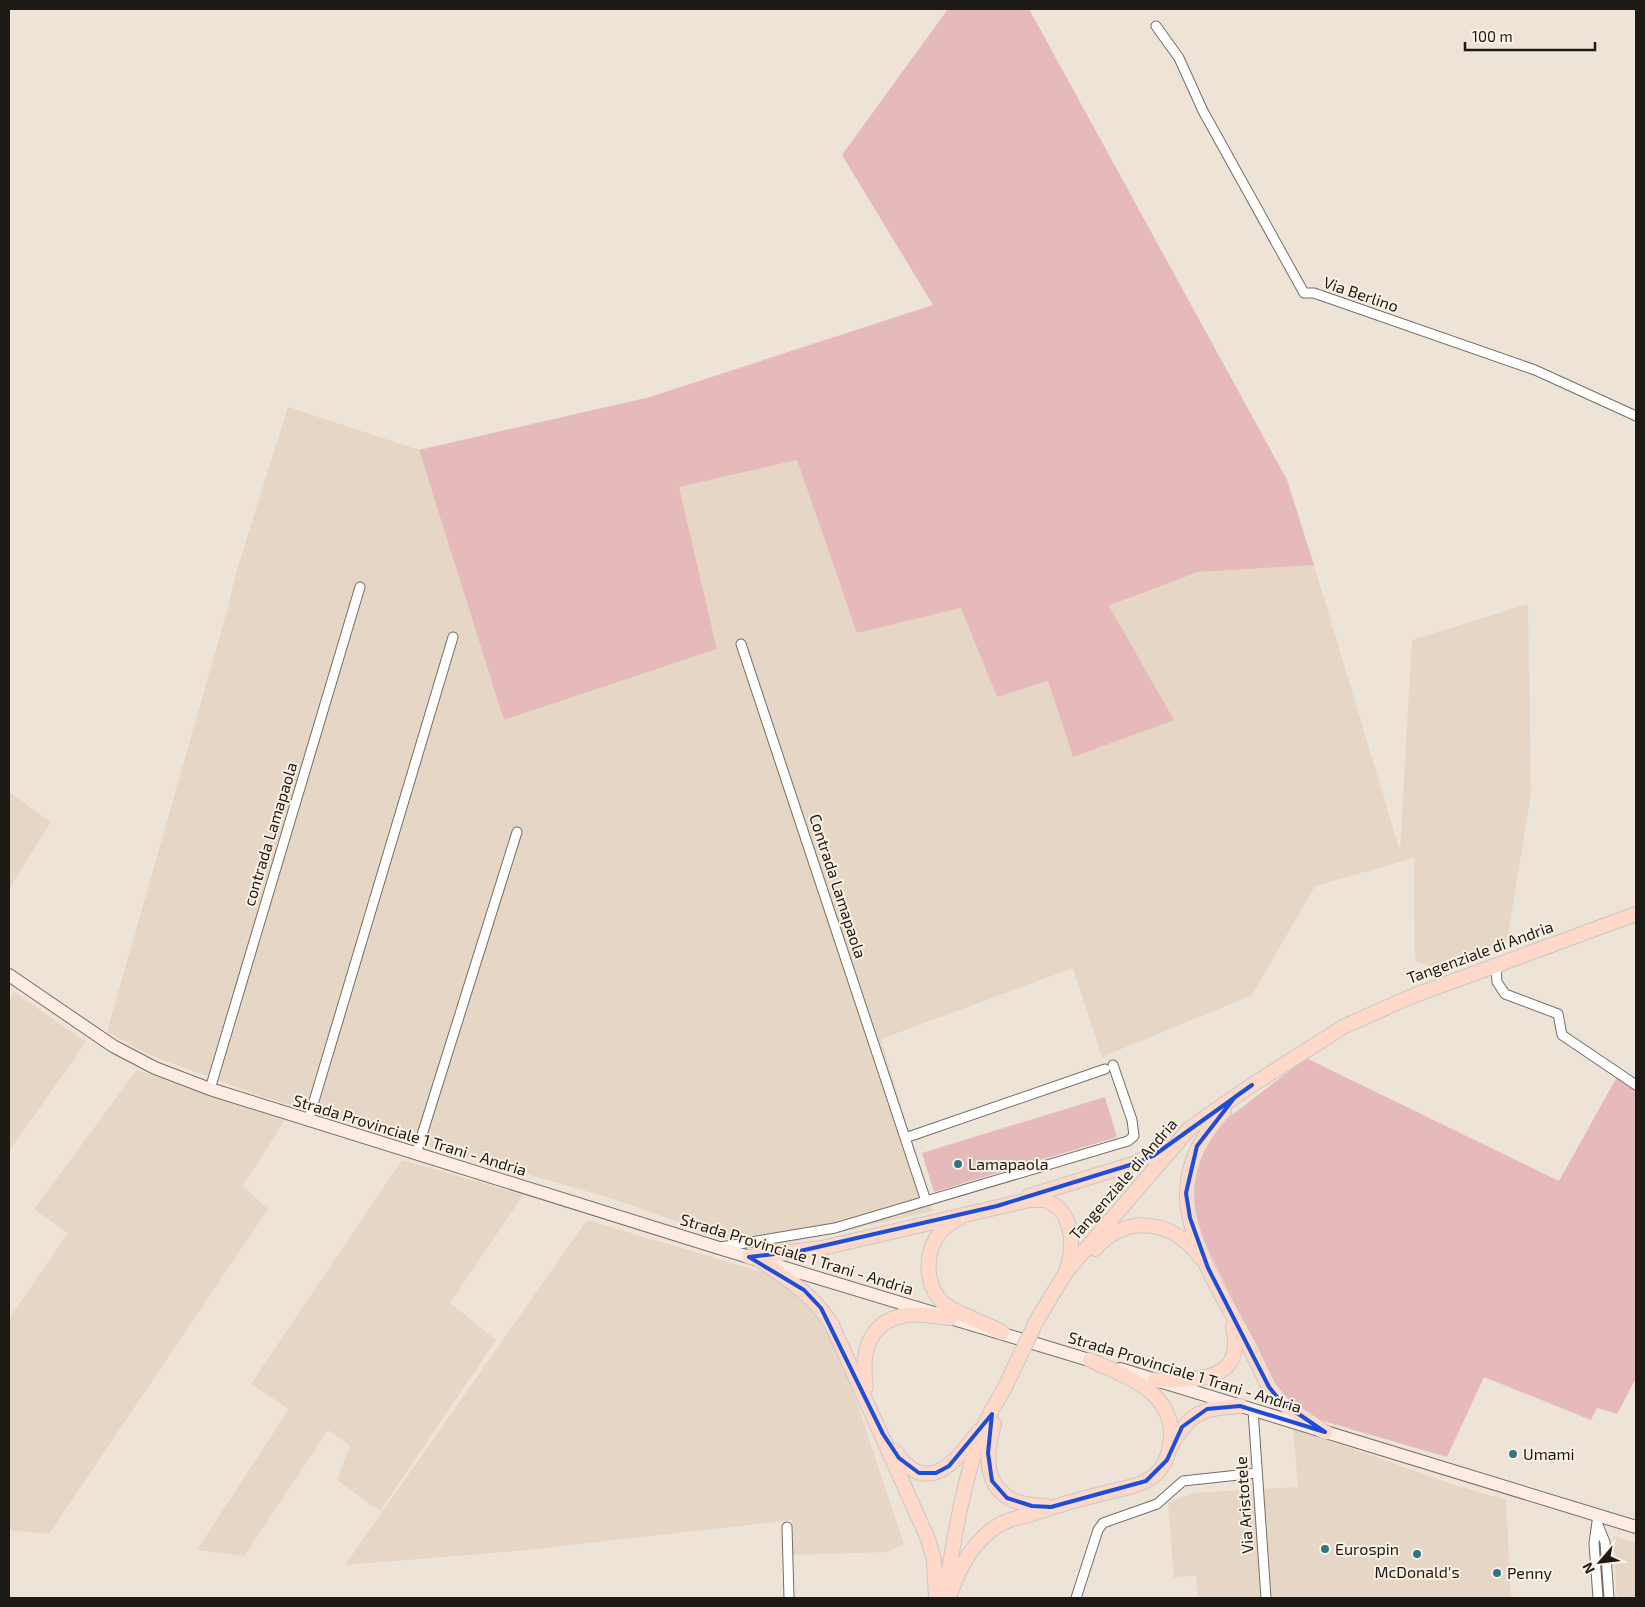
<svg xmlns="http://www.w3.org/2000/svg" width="1645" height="1607" viewBox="0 0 1645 1607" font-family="'Exo 2',sans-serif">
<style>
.built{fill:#e6d6c5}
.green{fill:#e6b9bb}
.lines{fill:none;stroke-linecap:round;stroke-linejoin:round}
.street-casing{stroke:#776e64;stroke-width:11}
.secondary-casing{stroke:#776e64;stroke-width:14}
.primary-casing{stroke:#c9c8c7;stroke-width:16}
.street{stroke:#fff;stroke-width:9}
.secondary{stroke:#feece4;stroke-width:12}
.primary{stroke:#fed9ca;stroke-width:14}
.primary-bridge-casing{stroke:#c9c8c7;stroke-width:16;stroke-linecap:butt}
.primary-bridge{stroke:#fed9ca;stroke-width:14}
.marked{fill:none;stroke:#1d4ed8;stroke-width:4;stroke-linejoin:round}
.poi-dot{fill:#2f7682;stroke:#fbf0e4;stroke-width:2}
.labels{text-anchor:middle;stroke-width:4;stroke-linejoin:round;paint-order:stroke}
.street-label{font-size:16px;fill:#1d1915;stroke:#fbf0e4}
.poi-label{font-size:16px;fill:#1d1915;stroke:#fbf0e4;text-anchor:start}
</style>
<rect width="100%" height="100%" fill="#ede3d7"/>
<!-- built -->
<path class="built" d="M288,407L419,450L505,720L717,649L679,487L797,460L857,633L961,608L997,697L1048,681L1174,720L1109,607L1198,572L1314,565L1400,851L1412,640L1528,604L1531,794L1507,941L1434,967L1415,961L1414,858L1315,886L1252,995L1102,1057L1073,968L881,1039L933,1211L758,1250L613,1199L266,1098L150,1055L107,1032L227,611L237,570Z
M9,792L51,822L9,889Z
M14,992L86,1042L9,1151V1000Z
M137,1070L285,1120L243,1186L268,1209L49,1534L9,1530V1319L68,1233L34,1209Z
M402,1160L523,1195L450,1303L496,1340L380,1511L337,1480L350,1446L328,1430L244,1556L197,1550L289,1409L251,1384Z
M587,1220L772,1275L796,1291L824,1322L846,1370L904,1544L887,1552L793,1555L792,1520L527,1550L345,1565Z
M1293,1428L1455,1485L1506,1500L1511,1598H1198L1196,1575L1174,1578L1168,1503L1193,1493L1298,1487Z
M1613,1536L1636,1543V1598H1617Z"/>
<!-- green -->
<path class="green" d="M948,9H1029L1287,480L1314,565L1198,572L1109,606L1174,720L1073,757L1048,681L997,697L961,608L857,633L797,460L679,487L717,649L504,720L419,450L650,397L933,305L842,155Z
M1306,1058L1559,1181L1617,1077L1636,1090V1378L1617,1414L1597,1408L1591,1420L1484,1377L1447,1457L1313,1418L1294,1407L1276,1389L1197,1226L1192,1182L1200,1148L1219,1125Z
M1105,1097L1117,1137L934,1192L922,1153Z"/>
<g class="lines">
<!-- street casing -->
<g class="street-casing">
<path id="street" d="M1156,26L1179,58L1203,111L1304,293H1314L1535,370L1636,416
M741,644L926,1201
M1496,965L1497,982L1505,994L1558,1014L1562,1035L1636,1085
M210,1089L360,587
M308,1121L453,637
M905,1138L1105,1069
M416,1154L517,832
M721,1247L835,1228L1128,1141L1134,1136L1132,1120L1113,1065
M1253,1410L1266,1598
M1598,1515L1594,1543L1598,1598
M1598,1525L1605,1542L1609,1598
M787,1527L789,1598
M1076,1598L1098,1530L1103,1523L1157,1504L1183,1481L1257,1473"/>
</g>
<!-- secondary casing -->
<g class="secondary-casing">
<path id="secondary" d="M9,975L113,1046L155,1068L210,1089L719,1248L1099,1363
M1120,1369L1636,1527"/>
</g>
<!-- primary casing -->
<g class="primary-casing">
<path id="primary" d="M1224,1111C1203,1135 1188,1159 1187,1192C1185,1239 1228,1305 1249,1346C1256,1360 1262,1374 1269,1387L1281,1402L1325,1432
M1029,1196L1133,1164L1166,1147
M958,1219C927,1232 919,1275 941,1301C948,1310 989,1325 1002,1332
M1095,1249C1127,1213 1172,1220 1200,1257
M750,1257L822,1248L1029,1200C1035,1200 1044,1199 1049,1202C1074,1213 1074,1247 1067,1269
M758,1259C787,1279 814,1295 832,1325L928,1539L934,1560L936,1598
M1037,1320L1066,1272L1190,1128L1252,1085L1343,1027L1410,997L1636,914
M1155,1380C1195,1380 1246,1383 1233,1327
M866,1387C861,1354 867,1321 907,1315C920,1313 936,1317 950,1318
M994,1424C980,1472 991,1505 1045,1506
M1171,1446C1190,1412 1202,1408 1240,1406
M895,1451C927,1498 956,1462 979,1431
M946,1589C954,1538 965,1470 986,1422C991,1409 1000,1398 1006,1385
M949,1598C958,1569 972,1541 999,1525C1010,1518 1023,1517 1035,1513C1059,1505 1084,1498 1109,1492C1124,1488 1142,1486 1155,1475C1167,1464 1170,1450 1171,1434C1171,1390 1123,1375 1090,1360"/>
</g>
<!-- street -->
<use href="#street" class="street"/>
<!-- secondary -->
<use href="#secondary" class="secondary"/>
<!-- primary -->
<use href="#primary" class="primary"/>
<!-- primary-bridge casing -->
<g class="primary-bridge-casing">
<path id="primary-bridge" d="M1006,1385L1037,1320"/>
</g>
<!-- primary-bridge -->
<use href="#primary-bridge" class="primary-bridge"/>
</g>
<!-- marked area -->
<path class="marked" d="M1252,1085L1235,1097L1197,1146L1186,1193L1190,1218L1208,1268L1269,1387L1281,1402L1325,1432L1240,1406L1207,1409L1182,1427L1167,1460L1146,1481L1051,1507L1032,1506L1007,1498L992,1481L988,1453L992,1414L949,1466L936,1473H919L899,1458L883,1434L821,1308L804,1290L749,1257L800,1251L997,1206L1133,1164L1153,1156Z"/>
<!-- markers -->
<g class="poi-dot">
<circle cx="958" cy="1164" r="5"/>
<circle cx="1513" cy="1454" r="5"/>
<circle cx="1325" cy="1549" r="5"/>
<circle cx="1417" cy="1554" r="5"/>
<circle cx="1497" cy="1573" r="5"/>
</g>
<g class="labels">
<!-- street labels -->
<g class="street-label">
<text transform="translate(1361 294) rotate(19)" y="6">Via Berlino</text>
<text transform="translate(270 834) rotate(-73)" y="6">contrada Lamapaola</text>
<text transform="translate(838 886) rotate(72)" y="6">Contrada Lamapaola</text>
<text transform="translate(1480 952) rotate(-20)" y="6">Tangenziale di Andria</text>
<text transform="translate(410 1135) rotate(17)" y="6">Strada Provinciale 1 Trani - Andria</text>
<text transform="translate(1123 1179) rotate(-49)" y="6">Tangenziale di Andria</text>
<text transform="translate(797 1254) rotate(17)" y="6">Strada Provinciale 1 Trani - Andria</text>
<text transform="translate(1185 1372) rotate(17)" y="6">Strada Provinciale 1 Trani - Andria</text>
<text transform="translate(1244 1505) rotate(-94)" y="6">Via Aristotele</text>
</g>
<!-- poi labels -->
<g class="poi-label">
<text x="968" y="1170">Lamapaola</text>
<text x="1523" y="1460">Umami</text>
<text x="1335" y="1555">Eurospin</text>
<text x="1417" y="1578" text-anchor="middle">McDonald's</text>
<text x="1507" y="1579">Penny</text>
</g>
</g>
<!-- border -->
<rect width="1645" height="1607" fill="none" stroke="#1d1915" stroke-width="20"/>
<!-- north arrow -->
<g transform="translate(1600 1562) rotate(242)" stroke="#fbf0e4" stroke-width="4" paint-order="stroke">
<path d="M0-4L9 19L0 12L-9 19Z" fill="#1d1915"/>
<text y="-8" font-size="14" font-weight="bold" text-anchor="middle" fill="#1d1915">N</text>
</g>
<!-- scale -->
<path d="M1465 42v8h130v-8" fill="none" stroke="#1d1915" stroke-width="2.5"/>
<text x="1472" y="42" font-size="15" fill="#1d1915" stroke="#fbf0e4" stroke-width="4" paint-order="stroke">100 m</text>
</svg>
